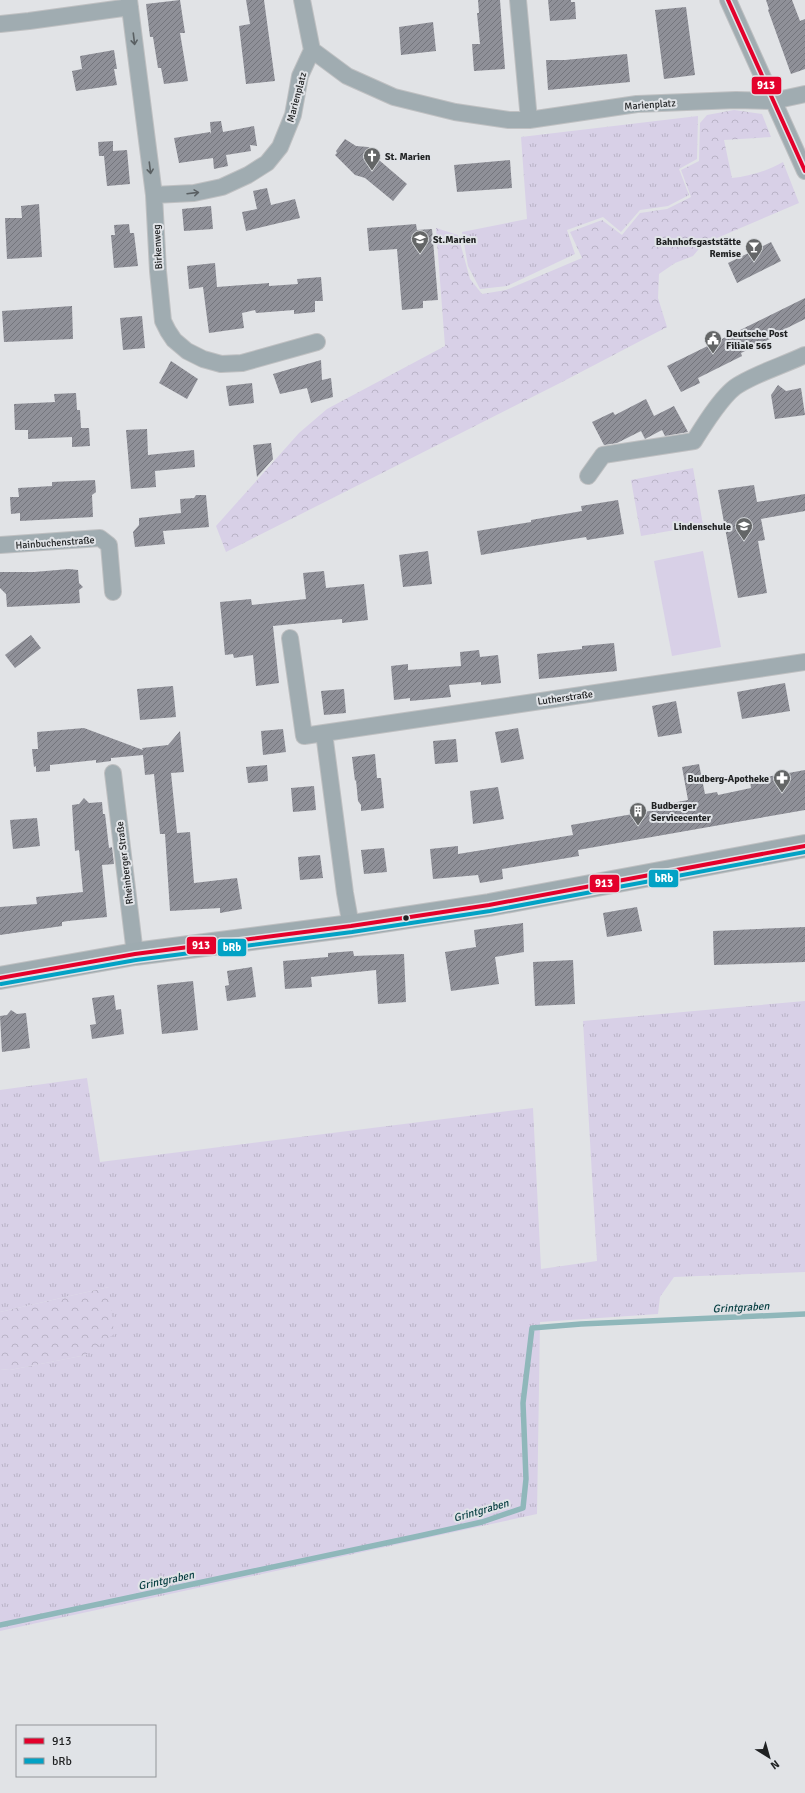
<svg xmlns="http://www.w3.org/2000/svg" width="805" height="1793" viewBox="0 0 805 1793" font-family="Signika,sans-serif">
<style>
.grass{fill:url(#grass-tufts)}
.forest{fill:url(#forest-crowns)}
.garden{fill:#d8d0e7}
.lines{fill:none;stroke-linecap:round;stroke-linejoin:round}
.stream{stroke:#8fb7ba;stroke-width:5.5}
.building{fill:url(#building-hatch)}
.minor-casing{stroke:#bfc0c2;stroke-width:18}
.secondary-casing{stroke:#bfc0c2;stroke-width:24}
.minor{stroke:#a0acb1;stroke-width:16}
.secondary{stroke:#9eabb0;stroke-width:22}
.bus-1-casing{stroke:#e0e3e7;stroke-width:7}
.bus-2-casing{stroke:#e0e3e7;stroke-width:7}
.bus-1{stroke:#e4002b;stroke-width:4}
.bus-2{stroke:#02a2c5;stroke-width:4}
.oneway{stroke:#5a6063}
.bus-dot{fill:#202223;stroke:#e0e3e7;stroke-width:1.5}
.labels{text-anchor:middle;stroke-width:4;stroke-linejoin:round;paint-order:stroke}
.street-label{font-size:10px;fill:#202223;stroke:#e0e3e7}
.poi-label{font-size:10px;font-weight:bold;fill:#202223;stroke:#e0e3e7;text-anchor:start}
.water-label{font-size:11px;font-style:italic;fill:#094043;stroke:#e0e3e7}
.line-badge{stroke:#e0e3e7;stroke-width:1.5}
.badge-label{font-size:11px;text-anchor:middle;font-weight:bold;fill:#fff}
</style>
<defs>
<pattern id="grass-tufts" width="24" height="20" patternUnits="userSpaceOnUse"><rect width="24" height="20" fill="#d8d0e7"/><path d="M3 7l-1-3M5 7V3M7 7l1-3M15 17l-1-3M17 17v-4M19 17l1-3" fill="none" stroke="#b9b2c6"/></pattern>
<pattern id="forest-crowns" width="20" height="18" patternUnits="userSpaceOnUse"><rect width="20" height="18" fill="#d8d0e7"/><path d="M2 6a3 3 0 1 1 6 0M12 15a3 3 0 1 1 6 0" fill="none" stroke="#b9b2c6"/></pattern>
<pattern id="building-hatch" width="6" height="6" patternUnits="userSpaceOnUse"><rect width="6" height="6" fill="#8f9098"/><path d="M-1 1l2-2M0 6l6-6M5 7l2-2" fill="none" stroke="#74757c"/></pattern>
</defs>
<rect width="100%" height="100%" fill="#e1e3e6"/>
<!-- grass -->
<path class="grass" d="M698,116L697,159L679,169L689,195L668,206L640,210L621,232L603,217L567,230L575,254L507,286L480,289L468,266L462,232L527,219L521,137Z
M805,1001V1272L674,1277L660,1297L658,1314L540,1322L537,1514L0,1631V1369L10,1370L86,1355L109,1287L0,1312V1090L87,1078L100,1162L533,1108L541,1269L597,1261L583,1021Z"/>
<!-- forest -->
<path class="forest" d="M734,110L762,114L771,137L724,140L732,178C750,176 767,171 783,162L799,203L703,244L693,256L675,263L659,274L658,298L667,327L560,383L226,552L216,526L299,433L327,409L445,346L436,228L458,235L470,279L482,294L506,290L582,258L570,232L602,220L622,235L640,213L667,209L691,197L681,170L699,161L700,123L707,115Z
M693,468L703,525L641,536L631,480Z
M109,1287L114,1334L86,1355L10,1370L0,1369V1312Z"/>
<!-- garden -->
<path class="garden" d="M703,551L721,647L672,656L654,561Z"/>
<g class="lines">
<!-- stream -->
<path class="stream" d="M0,1625L419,1536L482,1522L523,1508L526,1479L523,1403L532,1328L581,1324L805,1314"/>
</g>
<!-- building -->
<path class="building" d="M180,0L185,33H180L188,81L164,84L161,68H158L153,37H150L146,4Z
M246,0H264L275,81L246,84L239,26L250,24Z
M478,0H500L505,69L474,71L472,44H480L477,13H479Z
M548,0H571V2H575L576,19L550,21Z
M766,0H792L800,21L805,19V69L791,74L768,10L769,9Z
M686,7L695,75L664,79L655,10Z
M433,22L436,51L401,55L399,27Z
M114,50L117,69H114L117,85L76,91L72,71L82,69L80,56Z
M627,54L630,82L548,90L546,60H565Z
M221,121L223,132L254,126L257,146L250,145L251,151L226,155L228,166L214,169L213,158L179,163L174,138L210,132L211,134L210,122Z
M345,139L356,146L368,147L374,150L379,160L407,184L393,201L365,178L355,175L335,155L337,153L336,151Z
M113,141V151L127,150L130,184L107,186L104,156H99L98,142Z
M510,160L512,188L457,192L454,165Z
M267,188L271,205L295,199L300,218L246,231L242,212L257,209L253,191Z
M39,204L42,257L7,259L5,218H22L21,206Z
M211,206L213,229L184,231L182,209Z
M129,224L130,233H134L138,266L114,268L111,235H115L114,225Z
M416,224L417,230L432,229L438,300L423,301V308L402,310L397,249L369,251L367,228Z
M771,242L781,261L737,283L728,263Z
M215,263L217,287L269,283V286L298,284L297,279L321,277L323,301H315V312L294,314V310L256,313L255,310L242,313L244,328L209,333L203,287L189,289L187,266Z
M805,298V319L771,336L772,338L741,353L742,356L698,378L700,383L681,392L667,366Z
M72,306L73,339L4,342L2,311Z
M142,316L145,348L123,350L120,318Z
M321,360L322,380L331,378L333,397L311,403L307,388L280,394L273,374Z
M171,361L198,379L187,399L159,383Z
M252,383L254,403L229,406L226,386Z
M778,385L786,391L801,388L805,415L775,419L771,395Z
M76,393L77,410H80L81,428H89L90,446L72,447V437L28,439V430H15L14,404L55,402L54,394Z
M646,399L654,416L674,406L688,432L665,436L662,430L645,439L641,431L617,443L604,445L592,422L613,412L615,415Z
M147,429L148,455L194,450L195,467L155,471L156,487L131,489L126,430Z
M271,443L273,459L257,477L253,445Z
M95,480L96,492L92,495L93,517L20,521V513L11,514L10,497H19L18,488L52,486V482Z
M754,485L757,502L805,494V511L761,519L765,540L758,541L767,593L738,598L718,490Z
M196,495H206L209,527L163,531L165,544L135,547L133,532L139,525V518L181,513L180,499L194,498Z
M618,500L624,534L587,540L586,537L481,555L477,531L531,522V520L582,511L581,506Z
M428,551L432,584L403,587L399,555Z
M69,569L78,570L79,583L83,587L79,590L80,603L7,607L6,594L0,588V572H34Z
M324,571L326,588L364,584L368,620L342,623V619L273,626L279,683L256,686L253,655L234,658L233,654L225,655L220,602L251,599L252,605L306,599L303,573Z
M31,635L41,648L15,668L5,655Z
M614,643L617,671L539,679L537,654L582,649V646Z
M479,650L480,657L498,655L501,683L481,685V682L449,685L451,697L410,701V698L394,700L391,666L408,664V670L461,666L460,652Z
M785,683L790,711L742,719L737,692Z
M173,686L176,717L140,720L137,689Z
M344,689L346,713L324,715L321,691Z
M676,701L682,733L658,737L652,706Z
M84,728L143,750L142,748L168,745L180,731L184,772L171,773L177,833L190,832L194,883L237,878L242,909L220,913V908L170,911L165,834H160L154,774L145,775L143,755L111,758V761L96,763V760L50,765V771L36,772V766L34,767L32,749H38L37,732Z
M518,728L524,759L501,763L495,732Z
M283,729L286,752L263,755L261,731Z
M456,739L458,762L435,764L433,741Z
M375,754L377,778H381L384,808L361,811V805L358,801L356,780L355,781L352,757Z
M699,764L705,794L717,792L718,795L751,788L750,780L805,770V810L578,850L579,856L502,869L503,879L480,883L478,875L433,879L430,849L458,846V854L573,835L571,825L672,807V803L688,800L682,767Z
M267,765L268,781L248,783L246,767Z
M314,786L316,810L293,812L291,788Z
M498,787L504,819L473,824L470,791Z
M84,798L89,803L102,802L103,814H105L109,848L112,847L114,864L102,865L107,917L68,921L62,922V926L0,935V907L37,904L36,897L83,892L79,850L75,851L72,805L79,804Z
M37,818L40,846L13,849L10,820Z
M384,848L387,872L364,874L361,850Z
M320,855L323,878L300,880L298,857Z
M637,907L642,931L607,937L603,913Z
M523,923L524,952L495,957L499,984L451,991L445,952L476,947L474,930Z
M805,927V962L714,965L713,931Z
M353,951L354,956L404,954L406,1002L378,1004L376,970L311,977L312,987L285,989L283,961L328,957V953Z
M573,960L575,1004L535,1006L533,962Z
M252,967L256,997L227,1001L225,986L229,985L227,971Z
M193,981L198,1030L162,1034L157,985Z
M114,995L116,1010L121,1009L124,1034L92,1039L90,1025L96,1024L92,998Z
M11,1010L17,1014L26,1013L30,1048L2,1052L0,1016L7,1015Z"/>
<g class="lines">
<!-- minor casing -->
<g class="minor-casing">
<path id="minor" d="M129,0L154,195L158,271L163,321L168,331L174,340L187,351L203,359L221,364L242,363L317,342
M518,0L529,120
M728,0L805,171
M0,24L29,21L130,7
M312,50L347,76L394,97L455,112L509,120H529L637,104L736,100L773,101L805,94
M154,195L194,193L222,187L248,175L267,163L280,147L293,115L300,76L312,50L302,0
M588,476L603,455L694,441C704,425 724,392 740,384C760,372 784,365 805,355
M0,545L100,538L109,545L113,592
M290,638L304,736L324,733L345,893L351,926
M324,733L805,662
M113,773L135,954"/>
</g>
<!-- secondary casing -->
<g class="secondary-casing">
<path id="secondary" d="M0,978L135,954L351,926L489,905L805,846"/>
</g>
<!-- minor -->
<use href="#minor" class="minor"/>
<!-- secondary -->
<use href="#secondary" class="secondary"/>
<!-- bus-1 casing -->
<g class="bus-1-casing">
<path id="bus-1" d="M728,0L805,171
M0,978L135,954L351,926L489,905L805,846"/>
</g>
<!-- bus-2 casing -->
<g class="bus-2-casing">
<path id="bus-2" d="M1,984L136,960L352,932L490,911L805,852"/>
</g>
<!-- bus-1 -->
<use href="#bus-1" class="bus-1"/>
<!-- bus-2 -->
<use href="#bus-2" class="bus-2"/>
</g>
<!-- one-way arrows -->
<defs><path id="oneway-shaft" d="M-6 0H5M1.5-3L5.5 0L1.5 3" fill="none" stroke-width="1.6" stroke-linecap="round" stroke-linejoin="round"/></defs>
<g class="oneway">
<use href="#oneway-shaft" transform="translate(134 39) rotate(83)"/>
<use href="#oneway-shaft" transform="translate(150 168) rotate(83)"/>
<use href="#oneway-shaft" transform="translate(193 193) rotate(-7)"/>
</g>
<!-- icons -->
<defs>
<g id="church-pin" transform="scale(0.9)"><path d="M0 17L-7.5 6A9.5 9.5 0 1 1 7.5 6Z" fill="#646667" stroke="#e0e3e7"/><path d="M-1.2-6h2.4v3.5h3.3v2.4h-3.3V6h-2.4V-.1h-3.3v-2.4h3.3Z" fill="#fff"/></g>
<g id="school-pin" transform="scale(0.9)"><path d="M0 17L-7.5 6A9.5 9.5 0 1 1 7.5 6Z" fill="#646667" stroke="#e0e3e7"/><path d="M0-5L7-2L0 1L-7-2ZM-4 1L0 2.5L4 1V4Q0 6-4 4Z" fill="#fff"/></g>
<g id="bar-pin" transform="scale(0.9)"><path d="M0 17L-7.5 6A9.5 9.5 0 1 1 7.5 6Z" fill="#646667" stroke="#e0e3e7"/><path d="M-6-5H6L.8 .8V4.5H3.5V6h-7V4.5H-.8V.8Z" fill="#fff"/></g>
<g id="civic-pin" transform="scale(0.9)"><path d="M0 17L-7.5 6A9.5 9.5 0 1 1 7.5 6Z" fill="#646667" stroke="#e0e3e7"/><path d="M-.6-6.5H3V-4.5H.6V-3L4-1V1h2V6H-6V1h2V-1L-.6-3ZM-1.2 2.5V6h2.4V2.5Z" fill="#fff"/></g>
<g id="pharmacy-pin" transform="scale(0.9)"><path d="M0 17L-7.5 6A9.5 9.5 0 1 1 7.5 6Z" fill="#646667" stroke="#e0e3e7"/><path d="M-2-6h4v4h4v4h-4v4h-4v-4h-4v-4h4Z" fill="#fff"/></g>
<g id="building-pin" transform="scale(0.9)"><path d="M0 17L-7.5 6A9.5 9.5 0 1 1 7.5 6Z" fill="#646667" stroke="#e0e3e7"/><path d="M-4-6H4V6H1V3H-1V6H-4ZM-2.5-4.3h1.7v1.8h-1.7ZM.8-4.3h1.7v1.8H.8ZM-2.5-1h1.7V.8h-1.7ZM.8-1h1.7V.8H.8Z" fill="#fff"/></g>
</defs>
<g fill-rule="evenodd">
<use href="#church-pin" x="372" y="156"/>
<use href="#school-pin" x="420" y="239"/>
<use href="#bar-pin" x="754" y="247"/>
<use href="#civic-pin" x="713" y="339"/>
<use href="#school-pin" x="744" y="526"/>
<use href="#pharmacy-pin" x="782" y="778"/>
<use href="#building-pin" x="638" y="811"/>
</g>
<!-- markers -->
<circle class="bus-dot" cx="406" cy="918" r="3.5"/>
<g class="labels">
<!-- street labels -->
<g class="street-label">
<text transform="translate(296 97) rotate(-75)" y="4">Marienplatz</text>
<text transform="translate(650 104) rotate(-4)" y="4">Marienplatz</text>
<text transform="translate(157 247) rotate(-93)" y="4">Birkenweg</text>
<text transform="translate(55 542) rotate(-4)" y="4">Hainbuchenstraße</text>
<text transform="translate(565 697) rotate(-8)" y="4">Lutherstraße</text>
<text transform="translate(124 863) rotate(-97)" y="4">Rheinberger Straße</text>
</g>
<!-- poi labels -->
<g class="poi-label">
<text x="385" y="160">St. Marien</text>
<text x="433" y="243">St.Marien</text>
<text x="741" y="245" text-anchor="end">Bahnhofsgaststätte<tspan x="741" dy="12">Remise</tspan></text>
<text x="726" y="337">Deutsche Post<tspan x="726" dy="12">Filiale 565</tspan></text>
<text x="731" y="530" text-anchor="end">Lindenschule</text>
<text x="769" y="782" text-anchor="end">Budberg-Apotheke</text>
<text x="651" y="809">Budberger<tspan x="651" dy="12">Servicecenter</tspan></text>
</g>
<!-- water labels -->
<g class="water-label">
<text transform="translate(741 1307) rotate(-3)" y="4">Grintgraben</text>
<text transform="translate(481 1510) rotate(-16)" y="4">Grintgraben</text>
<text transform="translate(166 1580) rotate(-12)" y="4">Grintgraben</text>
</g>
</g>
<g class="line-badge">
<rect x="751" y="76" width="31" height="19" rx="4" fill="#e4002b"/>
<rect x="648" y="869" width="31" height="19" rx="4" fill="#02a2c5"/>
<rect x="589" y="874" width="31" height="19" rx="4" fill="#e4002b"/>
<rect x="186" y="936" width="31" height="19" rx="4" fill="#e4002b"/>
<rect x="217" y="938" width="30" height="19" rx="4" fill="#02a2c5"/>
</g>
<g class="badge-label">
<text x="766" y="89">913</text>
<text x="664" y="882">bRb</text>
<text x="604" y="887">913</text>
<text x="201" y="949">913</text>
<text x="232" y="951">bRb</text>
</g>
<!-- legend -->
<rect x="16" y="1725" width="140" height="52" fill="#e0e3e7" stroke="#939699"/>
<rect x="24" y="1738" width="20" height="6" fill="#e4002b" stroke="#939699"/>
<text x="52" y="1745" font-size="12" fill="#202223">913</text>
<rect x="24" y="1758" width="20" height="6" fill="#02a2c5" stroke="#939699"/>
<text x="52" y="1765" font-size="12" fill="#202223">bRb</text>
<!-- north arrow -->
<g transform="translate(769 1757) rotate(143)" stroke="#e0e3e7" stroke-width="3" paint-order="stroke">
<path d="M0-3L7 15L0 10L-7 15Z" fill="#202223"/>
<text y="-6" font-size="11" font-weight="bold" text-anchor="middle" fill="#202223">N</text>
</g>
</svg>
